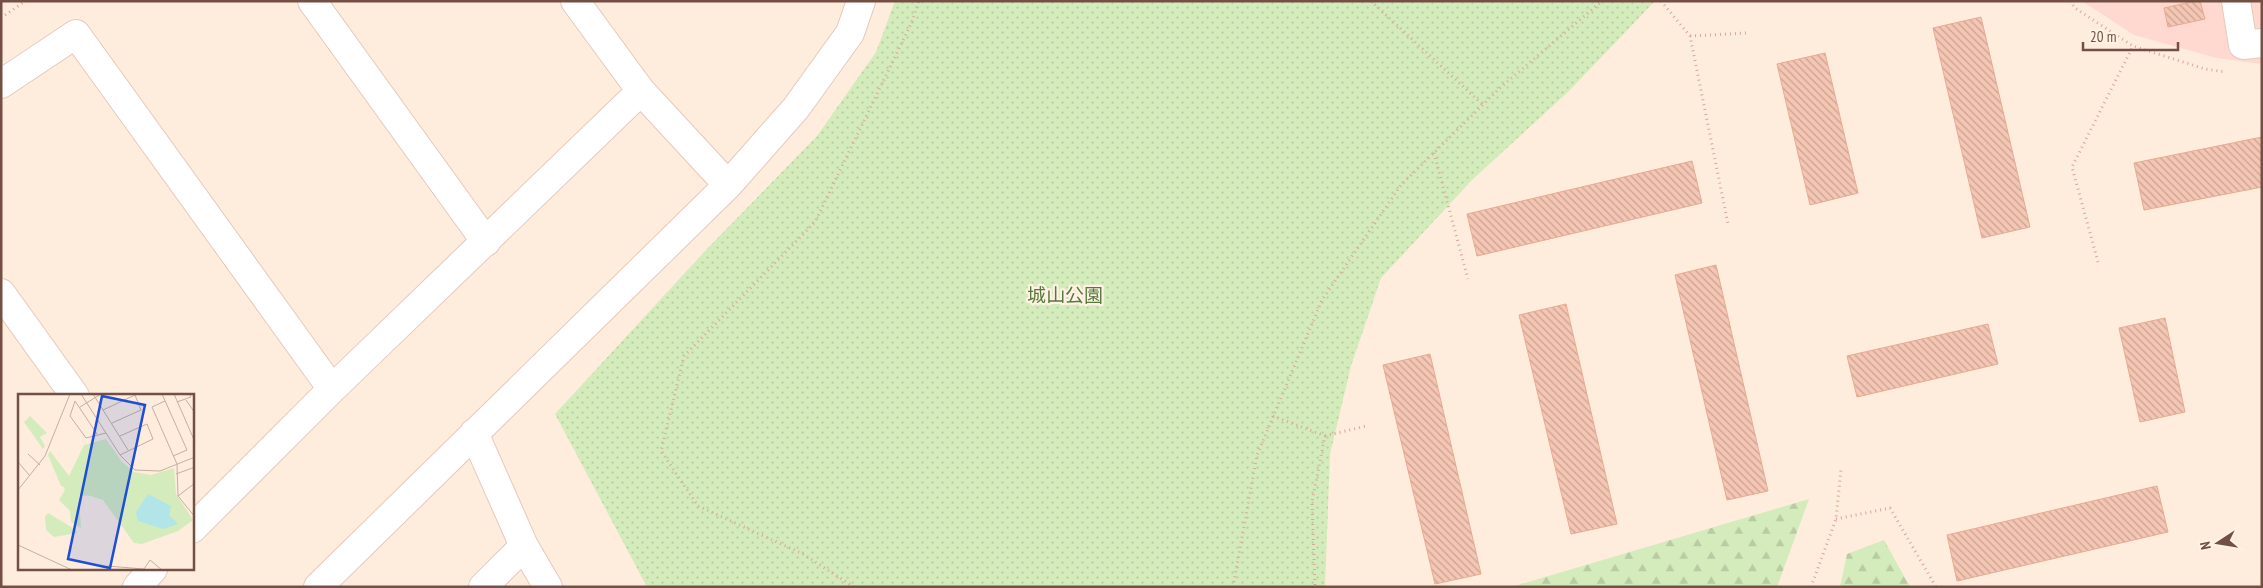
<svg xmlns="http://www.w3.org/2000/svg" width="2263" height="588" viewBox="0 0 2263 588" font-family="'PT Sans Narrow','Noto Sans JP',sans-serif">
<style>
.commercial{fill:#ffd8cf}
.forest{fill:url(#forest-firs)}
.park{fill:url(#park-dots)}
.building{fill:url(#building-back-hatch);stroke:#e8aa92}
.lines{fill:none;stroke-linecap:round;stroke-linejoin:round}
.minor-casing{stroke:#e3cabc;stroke-width:30}
.path{stroke:#d8a997;stroke-width:3;stroke-dasharray:1 4;stroke-linecap:butt}
.minor{stroke:#fff;stroke-width:28}
.labels{text-anchor:middle;stroke-width:4.5;stroke-linejoin:round;paint-order:stroke}
.park-label{font-size:19px;fill:#557a3c;stroke:#fff2e4}
.inset-road{fill:none;stroke:#c7aea0;stroke-width:1}
.view{fill:#1d4ed8;fill-opacity:0.15;stroke:#1d4ed8;stroke-width:2.5}
.inset-edge{fill:none;stroke:#745044;stroke-width:2.5}
</style>
<defs>
<pattern id="forest-firs" width="22" height="20" patternUnits="userSpaceOnUse" patternTransform="scale(1.25)"><rect width="22" height="20" fill="#d4ebbb"/><path d="M5 1l3.5 6h-7zM16 11l3.5 6h-7z" fill="#b9cba2"/></pattern>
<pattern id="park-dots" width="8" height="8" patternUnits="userSpaceOnUse" patternTransform="scale(1.25)"><rect width="8" height="8" fill="#d4ebbb"/><path d="M2 2h.1M6 6h.1" fill="none" stroke="#b9cba2" stroke-width="1.8" stroke-linecap="round"/></pattern>
<pattern id="building-back-hatch" width="6" height="6" patternUnits="userSpaceOnUse" patternTransform="scale(1.25)"><rect width="6" height="6" fill="#f4c6b3"/><path d="M-1 5l2 2M0 0l6 6M5-1l2 2" fill="none" stroke="#caa393"/></pattern>
</defs>
<rect width="100%" height="100%" fill="#feeddd"/>
<!-- commercial -->
<path class="commercial" d="M2082,1H2262V64L2217,58L2134,35Z"/>
<!-- forest -->
<path class="forest" d="M1809,499L1777,587H1511Z
M1884,540L1910,587H1840L1847,554Z"/>
<!-- park -->
<path class="park" d="M895,1H1655L1569,91L1472,180L1381,278L1351,366L1330,454L1325,587H647L555,414L706,250L817,136L876,52Z"/>
<!-- building -->
<path class="building" d="M2195,1H2200L2205,19L2168,27L2164,8Z
M1981,17L2030,227L1982,238L1933,28Z
M1825,53L1858,193L1810,205L1777,64Z
M2262,137V187L2144,210L2134,163Z
M1692,161L1702,203L1477,256L1467,214Z
M1716,265L1768,491L1727,500L1675,275Z
M1566,304L1617,524L1571,534L1519,315Z
M2165,318L2185,412L2140,422L2119,328Z
M1988,324L1998,364L1857,397L1847,356Z
M1430,354L1481,574L1435,584L1383,365Z
M2157,486L2168,532L1957,581L1947,535Z"/>
<g class="lines">
<!-- minor casing -->
<g class="minor-casing">
<path id="minor" d="M312,1L486,242
M575,1L641,91L728,185
M2236,1L2243,45L2262,43
M1,84L76,34L332,389
M1,293L75,396
M474,433L524,546L548,587
M192,529L332,389L641,91
M137,587L153,569
M318,587L728,185L796,108L850,33L861,1
M483,587L524,546"/>
</g>
<!-- path -->
<path class="path" d="M1371,1L1483,105
M1661,1L1690,36L1728,224
M2070,1L2075,8L2133,46L2205,69L2226,72
M1,18L25,1
M1690,36L1747,33
M1434,153L1468,279
M2098,262L2072,167L2133,46
M1273,416L1325,436L1312,502L1315,587
M1325,436L1366,426
M1836,519L1890,508L1936,587
M854,587L803,554L698,506L661,451L684,356L815,222L911,24L919,1
M1233,587L1257,455L1322,300L1401,185L1501,87L1602,1
M1811,587L1836,519L1841,469"/>
<!-- minor -->
<use href="#minor" class="minor"/>
</g>
<g class="labels">
<!-- park labels -->
<g class="park-label">
<text x="1065" y="302">城山公園</text>
</g>
</g>
<!-- overview -->
<g transform="translate(18 394)">
<rect width="176" height="176" fill="#feeddd"/>
<path d="M12,22L29,39L22,43L27,52L25,55L6,28ZM32,59L40,68L47,83L79,101L61,102L63,134L53,128L52,117L41,106L47,96ZM30,119L58,136L59,139L36,143L28,136L27,123Z" fill="#d4ebbb"/>
<path d="M88,45L104,68L116,78L133,81L156,74L158,100L175,126L160,137L124,150L116,149L85,106L43,92L30,61L32,57L51,82L66,51Z" fill="#d4ebbb"/>
<path d="M130,100L153,112L151,121L160,130L145,135L120,127L118,118Z" fill="#b1e5e7"/>
<path class="inset-road" d="M63,0L102,61L117,76L142,77L177,63M75,0L110,56M144,0L169,56L155,62M156,0L177,48M168,6L177,19M147,7L134,13L159,70L160,102L177,123M159,8L173,3L171,0M62,13L83,0M85,16L117,1L123,16L94,29M79,40L57,7L52,22L68,44L88,39M102,42L129,30L135,45L102,61M10,60L22,71M0,68L12,82M158,80L177,73M0,96L27,62L52,0M160,102L177,89M0,151L54,176M89,176V172L126,175L132,166L144,176"/>
<path class="view" d="M84,2L127,11L92,174L50,165Z"/>
<rect width="176" height="176" class="inset-edge"/>
</g>
<!-- border -->
<rect width="2263" height="588" fill="none" stroke="#745044" stroke-width="5"/>
<!-- north arrow -->
<g transform="translate(2218 543) rotate(258)" stroke="#fff2e4" stroke-width="4" paint-order="stroke">
<path d="M0-4L9 19L0 12L-9 19Z" fill="#745044"/>
<text y="-8" font-size="14" font-weight="bold" text-anchor="middle" fill="#745044">N</text>
</g>
<!-- scale -->
<path d="M2083 42v8h95v-8" fill="none" stroke="#745044" stroke-width="2.5"/>
<text x="2090" y="42" font-size="15" fill="#745044" stroke="#fff2e4" stroke-width="4" paint-order="stroke">20 m</text>
</svg>
